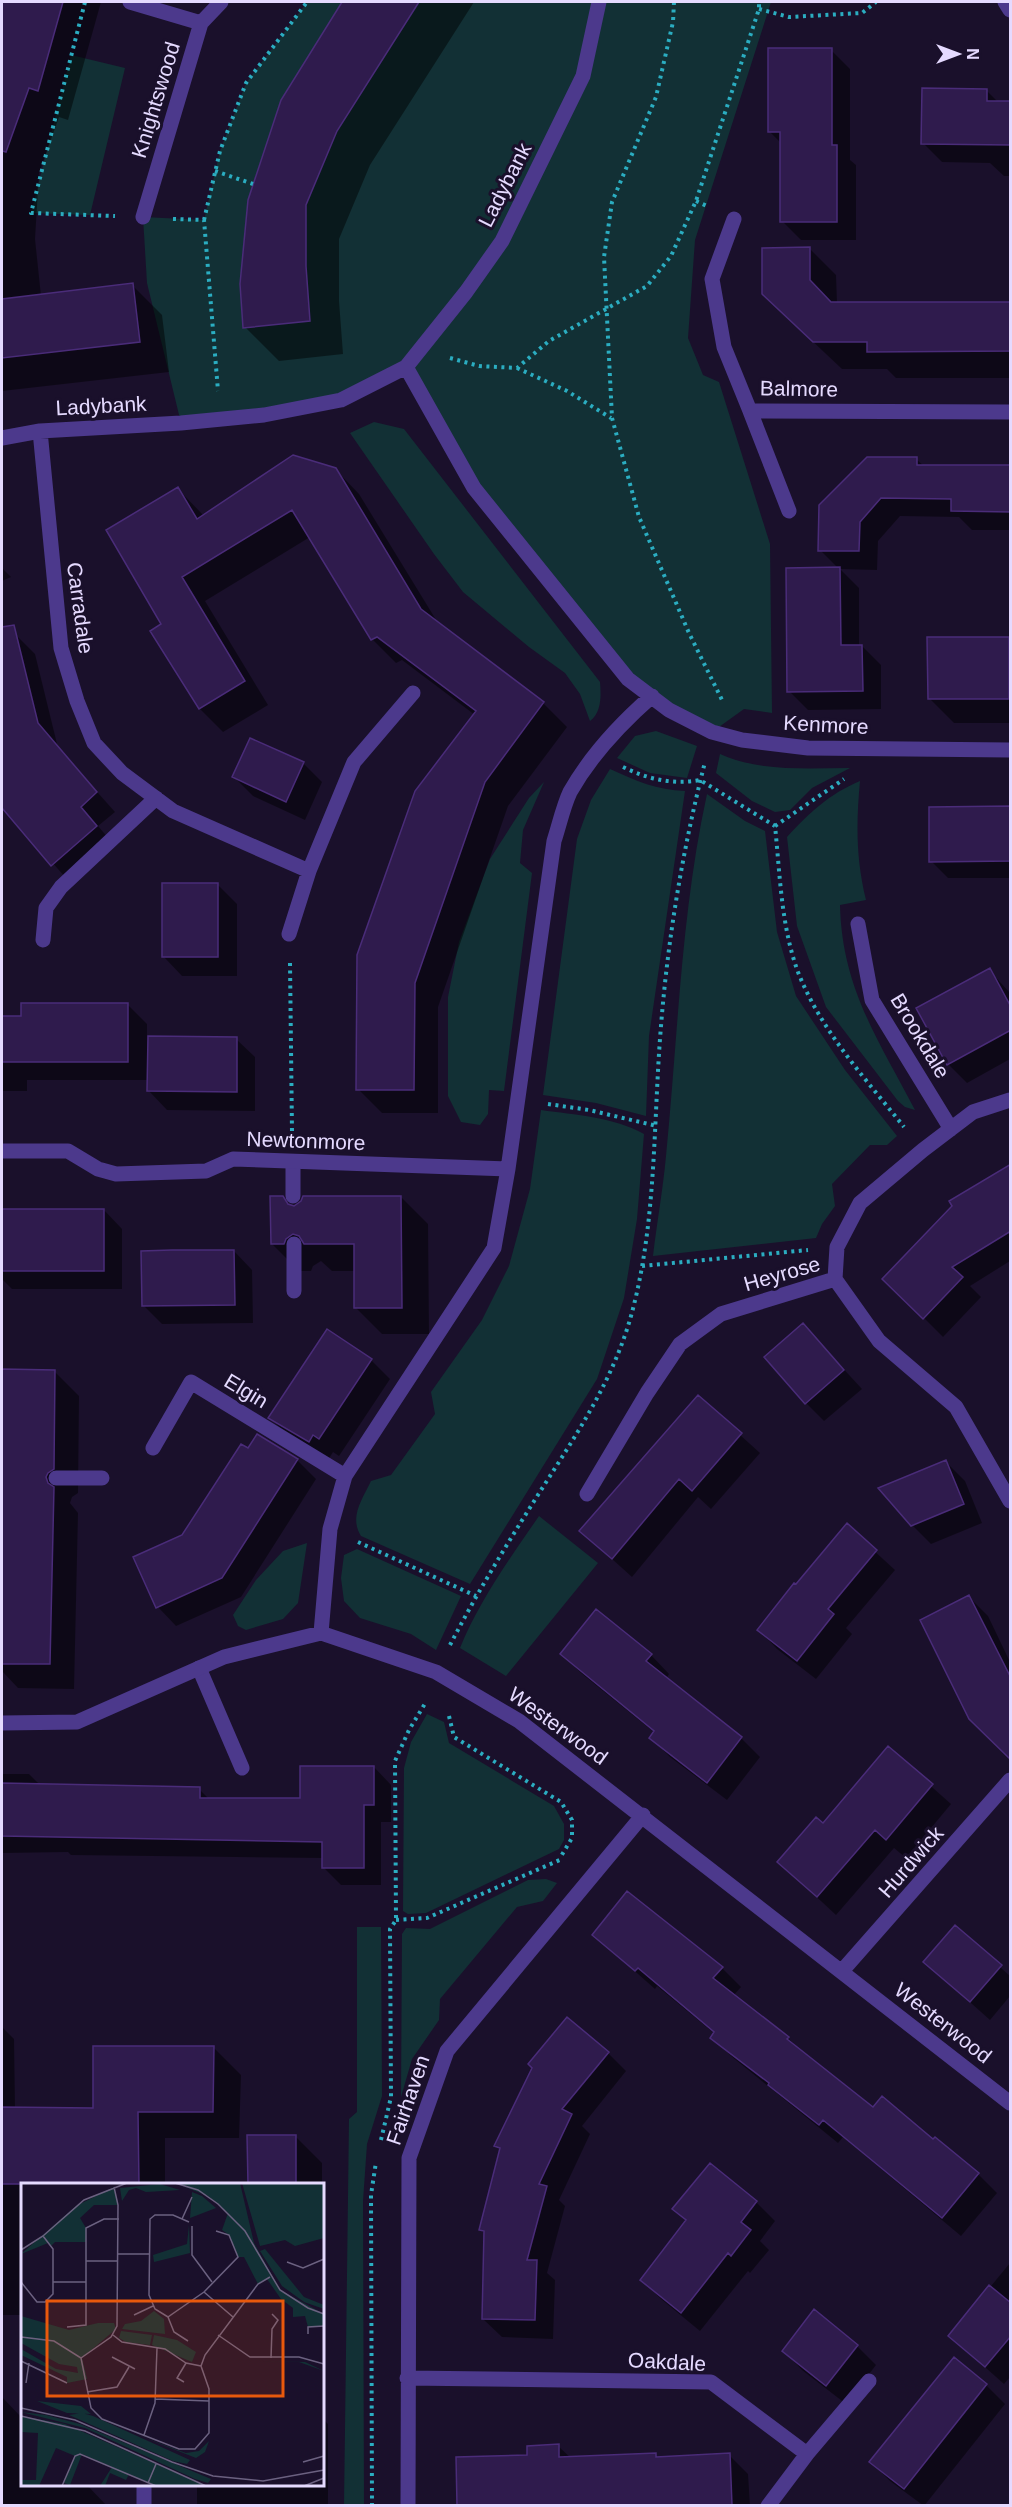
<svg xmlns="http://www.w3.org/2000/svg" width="1012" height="2507" viewBox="0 0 1012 2507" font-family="Arial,sans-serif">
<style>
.green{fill:#123035}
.shadow{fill:#0007}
.building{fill:#2f1b4d;stroke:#4a2c79;stroke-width:1.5}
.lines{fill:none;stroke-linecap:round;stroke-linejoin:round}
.path{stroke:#2badc1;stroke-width:4;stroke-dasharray:3 4.5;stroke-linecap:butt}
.service{stroke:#4c398c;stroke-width:15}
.minor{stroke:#4c398c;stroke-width:15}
.labels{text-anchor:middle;stroke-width:6;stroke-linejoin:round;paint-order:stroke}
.street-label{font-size:21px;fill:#e5daff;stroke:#1a102b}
.inset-road{fill:none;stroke:#6b6180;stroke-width:1.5}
.view{fill:#e8590c;fill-opacity:0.15;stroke:#e8590c;stroke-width:3}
.inset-edge{fill:none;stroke:#e5daff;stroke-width:3}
</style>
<rect width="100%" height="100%" fill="#1a102b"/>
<!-- green -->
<path class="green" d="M307,2H342L281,100L248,200L240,284L244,328L306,266V205L337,131L419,2H771L695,240L688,338L703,375L719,382L770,544L772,713L744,709L712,732L652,696L474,488L406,367L341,400L181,423L147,283L143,217L204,220L220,151L246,83Z
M71,55L125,68L90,215L31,213Z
M374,422L404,429L600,682C601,695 602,712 590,721L580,694L565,673L529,647L463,592L434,554L350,433Z
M656,731L697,746L687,778L650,773L617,758L635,736Z
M720,754C760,772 807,768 850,768L812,788L790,810L775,812L752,801L716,773Z
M610,769C636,781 657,790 685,791L649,1036L646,1116L596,1103L543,1095L577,839L591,800Z
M860,781C856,824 856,859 866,900L840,905C842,988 878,1039 915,1110L905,1107L898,1101L826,1007L797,926L787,837C809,813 829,794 860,781Z
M544,782L523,830L520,863L532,873L504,1091L489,1090L488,1114L480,1125L461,1122L448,1096V997L459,942L490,859L529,798Z
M707,794L745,821L765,831L777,932L796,996L845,1070L897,1136L887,1145H870L832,1184L835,1206L822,1224L816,1238L653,1256C657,1222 663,1189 666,1156C678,1035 681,913 707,794Z
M541,1110C575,1115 614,1117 644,1134L637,1219L624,1298L597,1379L470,1584L361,1536C349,1517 362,1500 371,1481L391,1475L435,1414L431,1392L482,1320L509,1266L530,1189Z
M539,1516L598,1563L506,1676L460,1648C479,1601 510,1558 539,1516Z
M307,1543L298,1603L283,1619L246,1630L238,1626L233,1615L256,1580L283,1551Z
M357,1549L461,1596L436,1650L411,1634L360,1618L344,1601L341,1578L344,1555Z
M427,1714L444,1722L449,1743L554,1806L564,1824V1840L559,1849L426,1913L408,1914L403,1911L404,1768L411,1742Z
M546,1879L557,1883L543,1901L517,1907L440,1999L439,2020L412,2059L401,2097L402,1934L406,1928L430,1929L528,1880Z
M357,1927H381L382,2096L367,2144L363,2201L364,2505L344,2506L349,2119L357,2112Z"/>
<!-- shadow -->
<path class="shadow" d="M2,2H101L68,120L59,117L39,173L35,239L41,296L132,285L162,315L169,372L2,391Z
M344,2H474L370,165L339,239V301L343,354L279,361L245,327L334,16Z
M831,50L850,69V160L856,165V240H801L782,221V144L770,132Z
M986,90L999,103H1010V176H1004L990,163L942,162L923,143Z
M809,248L836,275L837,303H1010V378H896L887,369H842L791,321Z
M916,459L924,466H1010V530H972L959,517L900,516L878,541L877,570L840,569L859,588V647L862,646L881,665V709L808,710L789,691L839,569L820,550Z
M335,469L359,494L438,623L543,703L567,727L508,806L438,1007V1113H382L358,1089L475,715L402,660L396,663L373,640L310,537L205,601L268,705L223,732L199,708L163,625L178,489L204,516Z
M2,568L11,577L2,581Z
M16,635L35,654L58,748L115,812L98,826L115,846L66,878L2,806V798L50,756L4,767L2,765V638Z
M928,639H1010V723H954L929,698Z
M303,763L322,782L305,820L253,796L234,777Z
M1010,808V878H948L931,861Z
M218,885L237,904V976H182L164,957Z
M989,970L1010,993V1059L967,1083L948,1064Z
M128,1005L147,1024V1037L236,1039L255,1057V1111L167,1110L149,1091V1080H27V1091H2V1018H23Z
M1010,1166V1261L970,1286L981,1297L943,1337L885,1279Z
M401,1197L428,1224L429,1334H382L355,1307V1271H332L321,1261L313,1266L311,1271H299L272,1244L283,1198L292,1207Z
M2,1210H104L122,1229V1289H12L2,1279Z
M234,1251L252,1270L253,1323L162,1324L143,1305Z
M803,1325L862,1389L824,1421L806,1403Z
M371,1360L390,1379L339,1456L333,1452L328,1460L289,1436L270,1418Z
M2,1371H54L79,1396L78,1493L72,1497L70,1503L78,1513L74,1689L18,1688L2,1671Z
M698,1397L760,1453L711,1509L698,1497L632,1577L581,1531Z
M248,1450L297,1460L316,1479L241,1597L176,1626L158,1607L183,1536Z
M946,1462L965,1481L982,1523L931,1544L912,1525Z
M847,1526L895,1570L846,1628L852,1634L816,1679L777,1649L759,1630Z
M969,1597L988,1616L1010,1662V1758Z
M562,1654L651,1655L669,1674L666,1679L741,1738L760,1757L727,1800L670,1757L651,1738L655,1733L581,1673Z
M888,1748L951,1804L906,1858L894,1848L836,1915L779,1862L823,1826Z
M374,1767L391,1785V1822H381V1885H341L324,1868V1858L71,1855L68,1852L2,1853V1890V1774H29L40,1785L199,1789L210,1800H301Z
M955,1927L1010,1976V1996L990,2020L925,1962Z
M594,1935L722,1968L741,1987L733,1996L788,2038L803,2053L873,2109L978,2174L997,2193L961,2236L843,2137L838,2143L731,2056L712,2037L715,2034L657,1986L655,1989Z
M2,2027L14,2039L15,2109L94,2110L214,2048L241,2075L239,2138H165V2184H22V2315H2Z
M608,2053L626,2071L582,2126L590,2134L559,2200L565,2206L547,2273L555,2280L553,2339L502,2337L483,2319L485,2234L480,2229L501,2150L496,2145Z
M249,2136H295L322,2163V2184H249Z
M710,2165L756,2202L775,2221L760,2241L769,2250L750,2273L748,2271L700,2331L661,2299L642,2280L687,2222L674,2209Z
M1010,2263V2377L1004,2384L950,2336Z
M857,2346L876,2365L846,2404L802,2370L784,2351Z
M986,2385L1005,2404L924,2506L890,2481L871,2462Z
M2,2397L22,2418V2484H86L107,2506H2Z
M322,2418L328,2424V2506H197V2484H322Z
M558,2446L571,2458L655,2455L659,2458L729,2455L748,2474L750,2506H459L457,2458L529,2456Z"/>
<!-- building -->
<path class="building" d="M2,2H63L38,91L29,88L6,152L2,151Z
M342,2H419L337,131L306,205V266L310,321L243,328L240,284L248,200L281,100Z
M768,48H832V145H837V222H780V132H768Z
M922,88L987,89V101H1011V145L921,144Z
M810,247V280L831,302H1011V351L867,352V342H813L762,294V248Z
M133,283L140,342L2,358V299Z
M293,455L336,468L421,609L544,702L485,782L415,983L414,1090H356L357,955L415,791L476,711L377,637L371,640L292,510L182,577L245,681L199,709L150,631L161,624L106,530L178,487L197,519Z
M867,457H917V465H1011V512L951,511V499L881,498L860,522L859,551H818L819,505Z
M840,567L841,645H862L863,691L787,692L786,568Z
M14,625L38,723L97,792L81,807L97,826L51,866L2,808V627Z
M927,637H1009V699H928Z
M250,738L304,762L286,802L232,777Z
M1011,806V861L929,862V807Z
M162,883H218V957H162Z
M990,968L1011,1007V1030L947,1065L916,1008Z
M21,1003H128V1062H2V1016H21Z
M148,1036L237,1037V1092L147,1091Z
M1011,1164V1231L952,1267L963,1277L923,1319L882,1279L952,1206L949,1201Z
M270,1196H283L288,1204L294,1206L301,1201L303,1196H401L402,1308H354V1244H304L299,1236L293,1234L286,1239L284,1244H271Z
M2,1209H104V1271H2Z
M172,1250H234L235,1305L142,1306L141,1251Z
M803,1323L844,1370L805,1404L764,1357Z
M327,1329L372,1359L319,1439L313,1435L309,1442L268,1418Z
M2,1369L55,1370L54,1469L48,1473L46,1477L48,1483L54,1487L50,1664H2Z
M698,1395L742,1433L692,1491L679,1479L612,1559L579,1531Z
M257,1434L298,1459L222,1578L156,1608L133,1557L182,1535L241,1444L248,1448Z
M946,1460L964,1504L911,1526L878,1488Z
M847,1523L877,1550L828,1609L834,1614L797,1661L757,1630L794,1583L796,1584Z
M969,1595L1011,1678V1760L969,1719L920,1620Z
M596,1609L652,1654L646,1661L742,1737L707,1783L649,1738L654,1731L560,1654Z
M888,1746L933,1784L886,1840L875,1830L817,1897L777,1862L816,1817L823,1823Z
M300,1766H374V1805H364V1868H322V1842L2,1836V1783L200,1787V1798H300Z
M627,1891L723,1967L713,1978L789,2037L787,2039L873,2107L882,2096L933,2139L935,2137L979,2173L942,2218L823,2120L819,2125L768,2085L769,2083L710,2038L714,2032L638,1968L635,1971L592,1935Z
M955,1925L1002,1965L970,2002L923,1962Z
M567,2017L609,2052L562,2109L572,2114L539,2184L547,2186L527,2260H537L535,2320L482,2319L484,2231L479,2230L500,2148L494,2146L532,2068L528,2064Z
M93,2046H214L213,2112H138L139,2184H2V2107L93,2108Z
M247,2135H296V2184H248Z
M710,2163L757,2201L741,2222L751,2230L731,2256L728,2253L681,2313L640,2280L686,2220L672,2209Z
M989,2285L1011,2303V2336L985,2367L948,2336Z
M814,2309L858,2345L826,2386L782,2351Z
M954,2357L987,2384L904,2489L869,2462Z
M559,2444V2457L656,2453V2457L730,2453L732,2505H457L456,2457L527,2455V2446Z"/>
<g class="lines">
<!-- path -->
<path class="path" d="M85,2L31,213L115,216
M674,2L673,22L656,97L612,202L604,257L612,418L639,517L689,633L723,702
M759,9L789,17L862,13L876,2
M215,171L253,184
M696,201L709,207
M173,219L204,220L218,391
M204,220L220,151L246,83L307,2
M450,358L479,366L517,368L549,341L647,286L671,256L696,201L759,9V2
M517,368L567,391L611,418
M623,767C648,779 672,785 700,780L775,826C780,874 781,926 798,972C821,1031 865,1078 904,1127
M775,826L844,779
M290,963L292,1132
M548,1104L589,1110L657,1126
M642,1266L808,1250
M358,1542L476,1596
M450,1645C478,1591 510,1539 543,1487C578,1432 613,1380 631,1316C657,1222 653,1123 661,1026C668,937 683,848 705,762
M449,1716L454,1737L561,1802L572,1820V1838L560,1858
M396,1920L427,1918L562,1859
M381,2140L391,2097L390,1929L396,1920L395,1761L409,1730L426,1702
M372,2506L371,2195L376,2162"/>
<!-- service -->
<path class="service" d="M293,1163V1196
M294,1244V1291
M56,1478H102
M199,1668L242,1768
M144,2506V2484"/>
<!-- minor -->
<path class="minor" d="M130,2L201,23
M1005,2L1010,10
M143,217L201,23L221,2
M734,219L712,279L724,347L750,411L1010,412
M406,367L474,488L628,679L669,710L712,732L742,740L808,748L1010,750
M750,411L789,511
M40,431L61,648L77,701L94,743L122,773L173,811L309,871
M2,438L40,431L181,423L264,415L341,400L406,367L466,292L502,241L583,76L599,2
M858,924L872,1000L951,1129
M289,934L309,871L354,762L413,693
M43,940L46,908L61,887L156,798
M2,1151H68L98,1169L116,1174L206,1171L233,1159L508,1169
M835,1279L837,1247L860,1203L923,1150L973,1112L1010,1100
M153,1448L191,1382L345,1476
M587,1494L647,1393L680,1344L721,1314L835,1279L879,1341L956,1407L1010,1501
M321,1633L330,1529L345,1476L494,1248L508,1169L554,841C559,826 563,807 570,792C591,755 620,724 652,696
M2,1723L77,1722L224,1657L321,1633L436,1672L519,1721L1010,2103
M842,1971L1010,1780
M407,2378L711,2382L807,2454L869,2381
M408,2506L409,2158L447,2051L643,1815
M768,2506L807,2454"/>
</g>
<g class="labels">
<!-- street labels -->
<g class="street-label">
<text transform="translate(156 100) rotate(-73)" y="7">Knightswood</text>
<text transform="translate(505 185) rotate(-63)" y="7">Ladybank</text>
<text transform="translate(799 389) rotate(1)" y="7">Balmore</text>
<text transform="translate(101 406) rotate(-3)" y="7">Ladybank</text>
<text transform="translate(80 608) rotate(82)" y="7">Carradale</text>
<text transform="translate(826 725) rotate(3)" y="7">Kenmore</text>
<text transform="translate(920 1036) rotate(59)" y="7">Brookdale</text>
<text transform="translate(306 1141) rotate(2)" y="7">Newtonmore</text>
<text transform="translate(782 1274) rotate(-16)" y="7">Heyrose</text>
<text transform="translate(246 1391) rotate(31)" y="7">Elgin</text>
<text transform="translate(558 1726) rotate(36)" y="7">Westerwood</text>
<text transform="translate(911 1862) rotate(-49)" y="7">Hurdwick</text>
<text transform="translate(943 2023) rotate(38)" y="7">Westerwood</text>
<text transform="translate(408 2100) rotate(-71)" y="7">Fairhaven</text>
<text transform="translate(667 2362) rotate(3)" y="7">Oakdale</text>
</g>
</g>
<!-- overview -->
<g transform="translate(21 2183)">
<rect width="303" height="303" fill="#1a102b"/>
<path d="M154,0H219L233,60L259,107L303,131V143L287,144L284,133L272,134V125L260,116L246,96L237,101L223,74H217L208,52L201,47L207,30L187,13ZM221,0H303V55L274,63L264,57L239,63ZM139,1L159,7L125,9L115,5L108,7L101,18L99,5ZM93,4L97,22H73L59,35L65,45V59H34L30,63L27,60L0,71L55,23ZM171,9L181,13L195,25L169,35ZM168,42L169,70L133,79L132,72L166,61ZM244,66L283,114L303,122V126L283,119L261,103L239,68ZM133,128L143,136L144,151L101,146L104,141L120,138ZM0,133L48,147L77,140H93L95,146L61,175L66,196L46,200V194L0,172V166L35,186L57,190L56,184L38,181L0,160ZM100,148L131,152L129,162L105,159L98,155ZM133,152L156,157L175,169L171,179L131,162ZM208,177L284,179L303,188L278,179ZM16,218L60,223L70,231L46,230ZM0,229L25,232L59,241L190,296L187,300L174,296L64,245ZM61,230L72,233L169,277L166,281L152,278L48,232ZM0,233L44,241L185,303H135L108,291L105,297L89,290L84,303H79L91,284L61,271L49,302L43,300L54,273L35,265L18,303H0V297H15L17,250L0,249ZM124,255L165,270L178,268L188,258L184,269L175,275Z" fill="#123035"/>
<path class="inset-road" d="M154,0L177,7L197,21L224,48L259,107L287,125L303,131M161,36L171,14M171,43V72L191,99M0,67L22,53L63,17L106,0M97,71H128M65,78H97M266,79L282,85L303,76M0,99L16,119H24L32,111V66L22,53M32,99H65M183,109L212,134M113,132L132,123M147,134L134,126L128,112L129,36L134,32H152L168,39M46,144L65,142V45L83,36H98M287,151V144L303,143M92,152L101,159L144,166L165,180L180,183M197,152L229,174H278L303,181M0,154L33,158L60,175L70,225L81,236L158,266H174L188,250V206L180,183L184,172L237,101L249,94M167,158L153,149L147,134L183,109L217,74L208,52L195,48M91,174L114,186M60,175L90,154L96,143L97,22L93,4M250,175L251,146L257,137L251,131M0,178L46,200M163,199L156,195L165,180M5,200L8,180M66,209L96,204L108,184M134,216L188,218M0,225L54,237L151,279L192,293L242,298L303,287M0,233L64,248L185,303M123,252L134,220L136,165M282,279L303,273M127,300L135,281M41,303L54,273L59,271L135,303M283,303L303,295"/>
<path class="view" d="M26,118H262V213H26Z"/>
<rect width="303" height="303" class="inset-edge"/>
</g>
<!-- border -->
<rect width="1012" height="2507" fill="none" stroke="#e5daff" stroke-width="6"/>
<!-- north arrow -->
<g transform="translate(958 54) rotate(90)" stroke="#1a102b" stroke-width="4.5" paint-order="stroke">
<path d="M0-4.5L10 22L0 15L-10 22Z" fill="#e5daff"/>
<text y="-9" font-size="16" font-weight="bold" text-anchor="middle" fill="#e5daff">N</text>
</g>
</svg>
